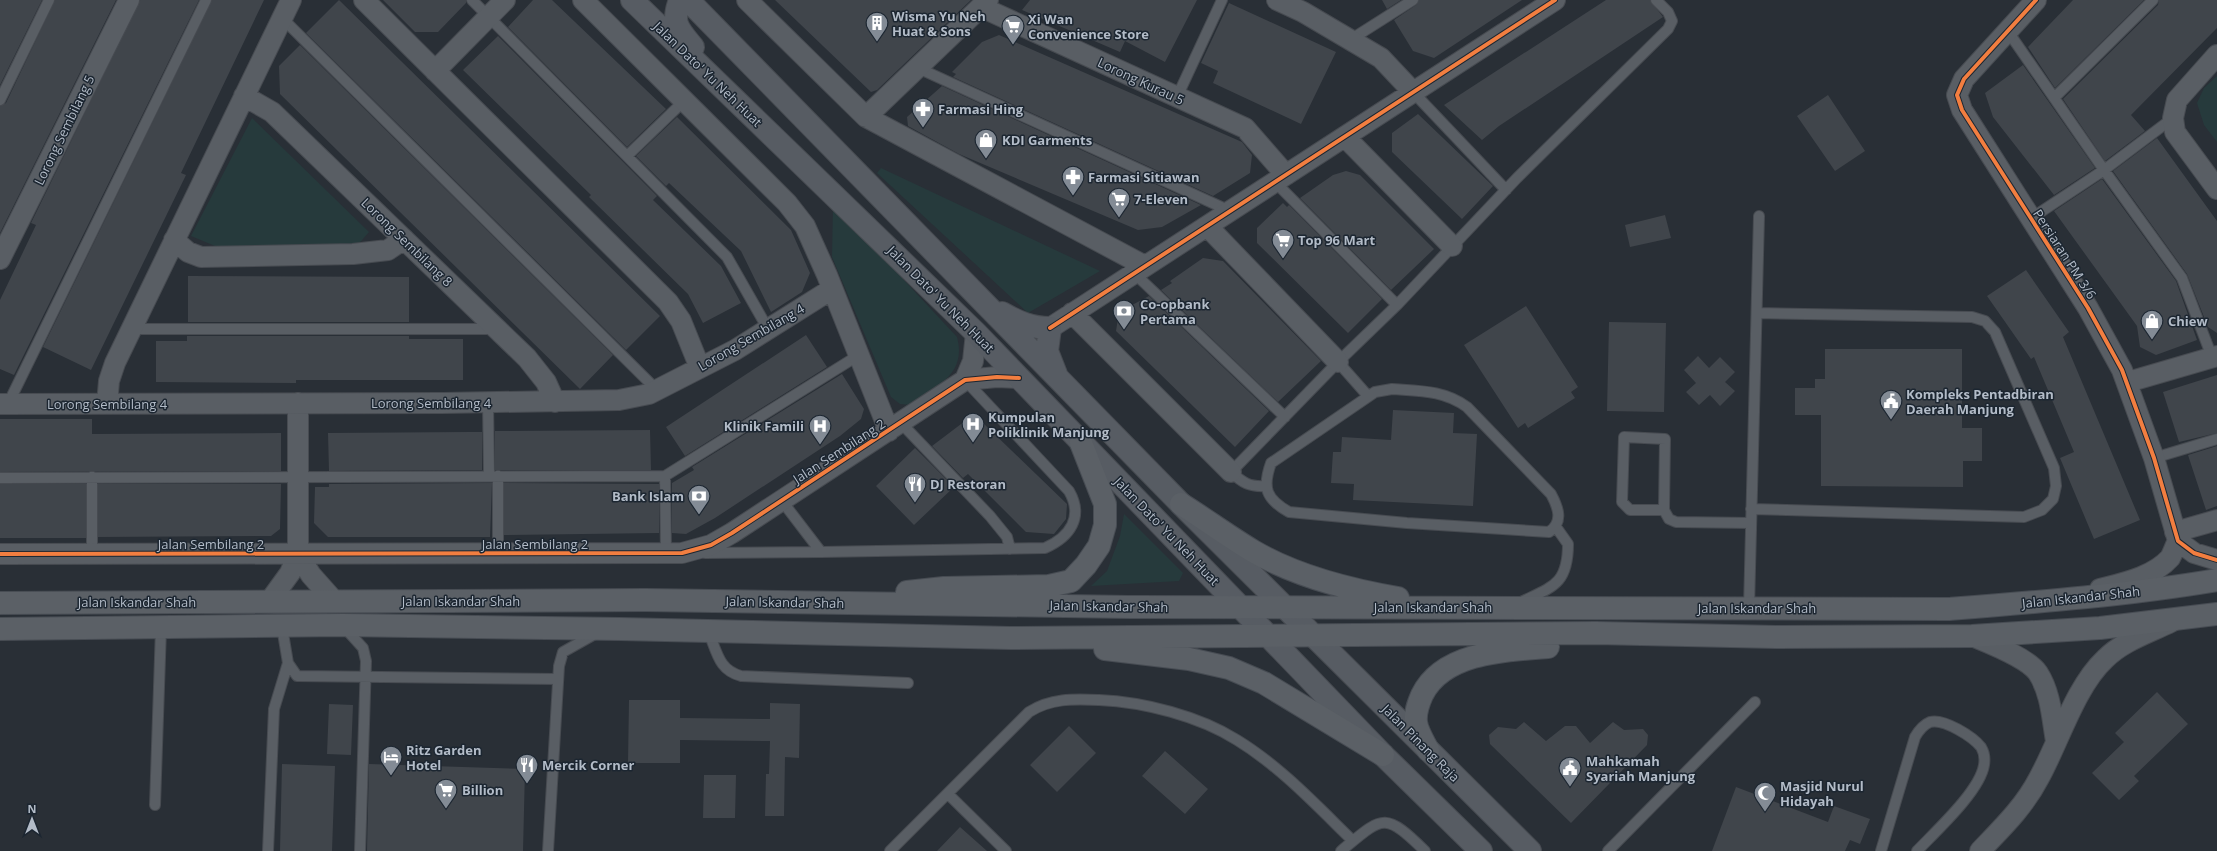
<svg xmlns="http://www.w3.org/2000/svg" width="2217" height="851" viewBox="0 0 2217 851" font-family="'Open Sans',sans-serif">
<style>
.green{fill:#263a3c}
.building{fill:#40454b}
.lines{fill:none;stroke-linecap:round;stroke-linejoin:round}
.service-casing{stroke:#474b51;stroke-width:12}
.minor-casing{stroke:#474b51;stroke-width:22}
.secondary-casing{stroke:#474b51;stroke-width:24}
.primary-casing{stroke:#474c53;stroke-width:24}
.service{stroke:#595e64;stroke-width:10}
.minor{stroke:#595e64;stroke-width:20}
.secondary{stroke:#575c63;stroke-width:22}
.primary{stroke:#5b6066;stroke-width:22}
.cycleway-casing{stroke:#1c2631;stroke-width:6}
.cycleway{stroke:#f27e40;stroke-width:4}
.labels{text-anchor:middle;stroke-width:3;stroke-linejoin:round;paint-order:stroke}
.poi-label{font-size:13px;font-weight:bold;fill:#b3bcc8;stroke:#1c2631;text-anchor:start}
.street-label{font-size:13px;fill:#b3bcc8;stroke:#1c2631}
</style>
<rect width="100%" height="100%" fill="#292f36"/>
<!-- green -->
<path class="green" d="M2217,76V142L2204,125L2197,103L2204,88Z
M252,118L369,232L356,247L215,246L191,236Z
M881,168L1100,271L1028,313L877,173Z
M833,204L957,337C967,374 937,386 911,405L900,404L891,397L832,257Z
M1124,514L1183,573L1179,581L1091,586L1107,571L1120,536Z"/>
<!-- building -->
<path class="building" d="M0,0H42L0,85Z
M55,0H116L0,233V106L6,103Z
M140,0H199L14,375L0,369V300L36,225L31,223Z
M212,0H264L181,173L186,175L91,370L43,347Z
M339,0L660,316L626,350L306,33Z
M383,0H466V3L438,32H415Z
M533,0H552L666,109L627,147L508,27Z
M775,0H971L877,90L871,92Z
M1030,0H1197L1165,62L1125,41L1120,52L1022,10Z
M1382,0H1401L1387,9Z
M1419,0H1522L1434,58L1413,51L1394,20L1416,5Z
M1606,0H1650L1663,17L1499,126L1482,140L1444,105Z
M2073,0H2144L2055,88L2028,47Z
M2159,0H2217V28L2131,115L2145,131L2105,161L2063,99L2158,5Z
M1229,3L1336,52L1301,124L1213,83L1218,71L1201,63Z
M999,35L1242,142L1252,155L1250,173L1213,196L953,77L956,74L952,72L982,42Z
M498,36L657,196L653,200L721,266L741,303L703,323L688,294L589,197L591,195L463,70Z
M300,45L613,355L580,389L280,94L279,66Z
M2023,65L2095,168L2054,195L1993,117L1985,93Z
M942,86L1201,205L1162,227L1138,230L959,154L908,126L907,117Z
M1828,95L1865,151L1835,171L1797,116Z
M1418,114L1493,186L1462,219L1392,152V133Z
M677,117L791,230L810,273L802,292L771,312L741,251L669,183L666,186L636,156Z
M2157,138L2217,221V333L2208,327L2187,274L2113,171Z
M1346,171L1360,175L1434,249L1391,290L1300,198L1333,175Z
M2102,179L2176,281L2197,340L2156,355L2140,347L2137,326L2054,211Z
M1283,203L1287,207L1289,205L1382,299L1348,333L1257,243V228Z
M1665,215L1671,238L1630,247L1625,225Z
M1203,258L1223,261L1321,361L1278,402L1161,290L1172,283L1170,281Z
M2026,270L2069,332L2063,337L2140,520L2094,539L2060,458L2074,452L2034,357L2031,359L1987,296Z
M188,276L409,277V322H188Z
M1149,296L1269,411L1235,447L1116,331L1119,312Z
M1526,306L1578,387L1571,392L1575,398L1528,428L1525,423L1518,428L1464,345Z
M1609,322L1666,323L1664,412L1607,411Z
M806,335L827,367L685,456L666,427Z
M187,336H409V339H463V380H296V383L156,382V341H187Z
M1825,349H1962V428H1982V461H1963V487L1821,486V415H1795V388H1815V379H1825Z
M1698,356L1709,368L1720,357L1735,372L1725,382L1735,391L1720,406L1710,395L1699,405L1686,392L1696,383L1684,370Z
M842,374L864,409L861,419L840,436L715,518L686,534L672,533V483L694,470L692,467Z
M2217,375V433L2179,442L2163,392Z
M1393,410L1454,413L1453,433L1477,434L1473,506L1353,500L1354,484L1331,483L1333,452H1341L1342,437L1391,440Z
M0,419H92V434L281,433V471L0,472Z
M965,421L983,423L1067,504L1066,519L1054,534L1026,532L968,474L963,478L932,446Z
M650,430L651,470H495V431Z
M468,432H482V470L329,471L328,433Z
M2217,446V506L2206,510L2188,455Z
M915,448L954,487L914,525L876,486Z
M492,483L490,537H328L314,523L315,487H329V484Z
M504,483L659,484V533L504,535Z
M0,484H86V538H0Z
M98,484H281L280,529L271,536L98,537Z
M2157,692L2188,724L2134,776L2139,781L2119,800L2092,773L2124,742L2115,733Z
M629,700H680V718L770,719V703L800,704L799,758L785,757L784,816H765L766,774H769L770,741L680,740V763H628Z
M329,704L353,705L351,755L327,754Z
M1524,722L1546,741L1565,726H1576L1590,743L1613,722L1624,730L1643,729L1648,735L1647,745L1571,823L1490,744L1489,735L1498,727L1516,729Z
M1069,726L1096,753L1057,792L1030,765Z
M1165,751L1208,789L1185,814L1142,776Z
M282,764L335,766L332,851H280Z
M369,764L525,769L523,851H367Z
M704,775H736L735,818H703Z
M1736,787L1828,822L1834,806L1870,819L1860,844L1850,840L1845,851H1712Z
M960,827L987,851H937Z"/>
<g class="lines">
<!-- service casing -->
<g class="service-casing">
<path id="service" d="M472,0L727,257L768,329
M282,18L657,390
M2007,30L2104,170L2182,278L2212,357
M1350,40L1413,0
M918,68L1230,211
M1413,92L1506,190
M1177,97L1222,0
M2055,97L2153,0
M0,100L49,0
M627,156L684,101
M1275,182L1397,305
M2030,219L2104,170L2173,118
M1134,273L1285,417
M132,329H496
M1338,362L1368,396
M1392,389C1419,391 1444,390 1467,407L1551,494C1558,507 1564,522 1549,532L1407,523L1289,512C1266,499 1262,488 1271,463L1375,392Z
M488,402L489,476
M8,404L206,0
M901,423L990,516L1007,537L1010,549
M2154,458L2217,439
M665,476L666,554
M92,477V554
M0,478L665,476L859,355
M1266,486C1249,487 1243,483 1231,472L1338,362L1397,305L1517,178L1668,29L1672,21L1668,12L1656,0
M782,501L821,552L1045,548C1070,537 1084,517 1069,491L965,380
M1751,509L2024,517L2042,510L2053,499L2056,486L2054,468L1995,332L1985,321L1972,317L1757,313
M1664,510H1630L1622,502L1624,437L1665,439L1664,510L1669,519L1676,522L1751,523
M705,553L821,552
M498,554V476
M1519,603C1552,587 1568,585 1568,544L1556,527
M1749,608L1759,216
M282,627L288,663L297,676L558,679
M344,627L363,648L366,661L360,851
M708,631C717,651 718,670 741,676L908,683
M948,794L1006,851
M155,805L161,628
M268,851L274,709L288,663
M548,851L559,666L563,652L595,634
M890,851L1029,712C1051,698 1073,699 1099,700C1144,702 1199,716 1237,740C1281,767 1317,806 1353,841
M1341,851C1383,816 1384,811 1425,851
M1608,851L1755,702
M1881,851L1915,737C1919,730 1923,725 1930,722C1944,718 1973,737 1981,747C1984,752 1985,759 1984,765C1980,791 1936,831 1917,851"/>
</g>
<!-- minor casing -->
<g class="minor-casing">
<path id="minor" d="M364,0L668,302L681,321L700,368
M583,0L787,203L805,226L827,275L889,431
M747,0L866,117L1145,266
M1277,0L1303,12L1381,58L1413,92
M2036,0L1964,79L1957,95L1962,110L2088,308L2122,370L2154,458L2178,541L2194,553L2217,560
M981,7L1245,128L1286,175
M2217,55L2177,100L2173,118L2175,132L2217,189
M435,71L505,0
M244,96L272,112L527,358L546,382L555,402
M866,117L988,0
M1345,137L1452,246
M1207,226L1338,362
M174,240L188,252L201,257L353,254L388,250L404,239
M0,259L129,0
M1072,313L1231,472
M1050,328L1555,0
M965,380L973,361L976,333
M2128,382L2217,356
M0,404L443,403L619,400L649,394L735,350L832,289
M107,404L109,381L115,363L291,0
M2175,532L2217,520
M0,554L682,553L711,545L732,533L965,380L997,377L1019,378
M298,554L311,575L335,602
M2100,589C2123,583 2153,577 2170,558C2173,553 2175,546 2178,541
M269,602L290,573L298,554V403
M1972,636C1989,643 2028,658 2038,673C2051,693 2052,719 2056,741
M1980,851C2002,828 2024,807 2039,778C2059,742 2075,687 2105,659C2123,641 2149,633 2171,622"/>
</g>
<!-- secondary casing -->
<g class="secondary-casing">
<path id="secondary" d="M632,0L976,333L1383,755L1481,851
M680,0C671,23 678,29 693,47
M688,0L1181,504L1530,851
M1002,313C1018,322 1031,328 1050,328L1047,351L1056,374"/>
</g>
<!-- primary casing -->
<g class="primary-casing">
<path id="primary" d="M1181,504C1205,519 1228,536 1253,551C1294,575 1351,590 1398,598
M907,592L944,588L1049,586L1071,581L1086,565L1099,546L1105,525V504L1081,443
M0,603L646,600L1129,607L1949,609C2038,602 2128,595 2217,580
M0,629L343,625L620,629L1010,638L1596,633L1776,637L1972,636L2100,628L2217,614
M1105,649L1189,659L1229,668L1264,683L1383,755
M1428,750C1424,742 1417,731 1416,722C1415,712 1418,704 1422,695C1443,652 1506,650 1548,647"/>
</g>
<!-- service -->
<use href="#service" class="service"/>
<!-- minor -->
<use href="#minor" class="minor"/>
<!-- secondary -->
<use href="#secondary" class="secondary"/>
<!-- primary -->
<use href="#primary" class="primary"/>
<!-- cycleway casing -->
<g class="cycleway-casing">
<path id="cycleway" d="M2036,0L1964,79L1957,95L1962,110L2088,308L2122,370L2154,458L2178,541L2194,553L2217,560
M1050,328L1555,0
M0,554L682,553L711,545L732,533L965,380L997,377L1019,378"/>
</g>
<!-- cycleway -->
<use href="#cycleway" class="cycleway"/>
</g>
<!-- icons -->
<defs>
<g id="building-pin" transform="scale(1.15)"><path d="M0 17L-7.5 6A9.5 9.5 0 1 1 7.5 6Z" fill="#838b95" stroke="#1c2631"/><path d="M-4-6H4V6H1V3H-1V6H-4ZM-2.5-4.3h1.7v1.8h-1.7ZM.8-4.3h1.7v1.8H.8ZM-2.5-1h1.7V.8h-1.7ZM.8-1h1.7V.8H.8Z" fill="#fff"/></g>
<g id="supermarket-pin" transform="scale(1.15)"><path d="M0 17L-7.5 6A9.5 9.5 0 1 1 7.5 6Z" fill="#838b95" stroke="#1c2631"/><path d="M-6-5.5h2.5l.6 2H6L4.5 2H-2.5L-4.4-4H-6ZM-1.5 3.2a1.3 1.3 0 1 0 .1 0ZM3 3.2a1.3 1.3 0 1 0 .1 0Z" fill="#fff"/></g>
<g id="pharmacy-pin" transform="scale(1.15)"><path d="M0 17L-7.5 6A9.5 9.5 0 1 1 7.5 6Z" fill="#838b95" stroke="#1c2631"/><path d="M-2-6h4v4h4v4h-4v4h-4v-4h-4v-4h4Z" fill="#fff"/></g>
<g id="shop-pin" transform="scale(1.15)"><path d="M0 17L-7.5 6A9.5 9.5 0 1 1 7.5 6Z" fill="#838b95" stroke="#1c2631"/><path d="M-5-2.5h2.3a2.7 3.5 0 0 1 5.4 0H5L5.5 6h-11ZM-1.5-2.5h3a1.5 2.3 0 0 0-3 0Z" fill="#fff"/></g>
<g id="bank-pin" transform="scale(1.15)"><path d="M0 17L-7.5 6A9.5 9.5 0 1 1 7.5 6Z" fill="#838b95" stroke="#1c2631"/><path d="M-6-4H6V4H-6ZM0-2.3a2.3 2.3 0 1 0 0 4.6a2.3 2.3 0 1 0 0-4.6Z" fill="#fff"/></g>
<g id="civic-pin" transform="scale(1.15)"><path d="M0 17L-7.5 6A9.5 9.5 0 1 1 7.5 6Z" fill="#838b95" stroke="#1c2631"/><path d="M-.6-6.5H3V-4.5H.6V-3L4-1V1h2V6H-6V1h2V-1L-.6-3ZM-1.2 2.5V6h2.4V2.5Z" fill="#fff"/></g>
<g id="hospital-pin" transform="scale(1.15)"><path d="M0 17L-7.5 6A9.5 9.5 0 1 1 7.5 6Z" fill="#838b95" stroke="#1c2631"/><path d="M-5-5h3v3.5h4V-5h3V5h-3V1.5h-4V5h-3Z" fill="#fff"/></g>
<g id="restaurant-pin" transform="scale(1.15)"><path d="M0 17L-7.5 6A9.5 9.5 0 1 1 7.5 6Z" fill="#838b95" stroke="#1c2631"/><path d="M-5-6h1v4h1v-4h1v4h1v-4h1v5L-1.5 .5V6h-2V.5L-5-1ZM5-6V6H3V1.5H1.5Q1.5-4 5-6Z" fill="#fff"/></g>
<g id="hotel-pin" transform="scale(1.15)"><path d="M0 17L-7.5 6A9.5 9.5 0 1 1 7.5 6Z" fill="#838b95" stroke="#1c2631"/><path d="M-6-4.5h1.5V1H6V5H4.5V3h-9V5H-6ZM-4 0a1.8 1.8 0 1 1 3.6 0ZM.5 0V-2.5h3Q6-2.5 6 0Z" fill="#fff"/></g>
<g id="mosque-pin" transform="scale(1.15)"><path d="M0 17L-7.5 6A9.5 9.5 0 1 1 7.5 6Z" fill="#838b95" stroke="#1c2631"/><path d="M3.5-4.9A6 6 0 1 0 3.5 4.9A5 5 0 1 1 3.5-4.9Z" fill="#fff"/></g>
</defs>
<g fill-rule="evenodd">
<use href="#building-pin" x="877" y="23"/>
<use href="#supermarket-pin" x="1013" y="26"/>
<use href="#pharmacy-pin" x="923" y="109"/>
<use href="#shop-pin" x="986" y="140"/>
<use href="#pharmacy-pin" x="1073" y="177"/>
<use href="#supermarket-pin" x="1119" y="199"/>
<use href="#supermarket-pin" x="1283" y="240"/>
<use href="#bank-pin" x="1124" y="311"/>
<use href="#shop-pin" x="2152" y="321"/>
<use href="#civic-pin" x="1891" y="401"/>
<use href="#hospital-pin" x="973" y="424"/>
<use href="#hospital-pin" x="820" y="426"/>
<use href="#restaurant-pin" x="915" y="484"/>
<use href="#bank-pin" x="699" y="496"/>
<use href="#hotel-pin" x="391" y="757"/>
<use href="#restaurant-pin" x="527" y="765"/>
<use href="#civic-pin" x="1570" y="768"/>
<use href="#supermarket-pin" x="446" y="790"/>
<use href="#mosque-pin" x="1765" y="793"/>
</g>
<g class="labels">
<!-- poi labels -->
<g class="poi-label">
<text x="892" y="21">Wisma Yu Neh<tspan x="892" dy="15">Huat &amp; Sons</tspan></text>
<text x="1028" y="24">Xi Wan<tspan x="1028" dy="15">Convenience Store</tspan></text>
<text x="938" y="114">Farmasi Hing</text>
<text x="1002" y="145">KDI Garments</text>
<text x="1088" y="182">Farmasi Sitiawan</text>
<text x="1134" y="204">7-Eleven</text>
<text x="1298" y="245">Top 96 Mart</text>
<text x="1140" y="309">Co-opbank<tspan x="1140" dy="15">Pertama</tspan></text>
<text x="2168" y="326">Chiew</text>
<text x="1906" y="399">Kompleks Pentadbiran<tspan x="1906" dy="15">Daerah Manjung</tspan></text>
<text x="988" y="422">Kumpulan<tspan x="988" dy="15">Poliklinik Manjung</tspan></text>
<text x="804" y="431" text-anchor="end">Klinik Famili</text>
<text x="930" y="489">DJ Restoran</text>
<text x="684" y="501" text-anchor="end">Bank Islam</text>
<text x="406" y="755">Ritz Garden<tspan x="406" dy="15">Hotel</tspan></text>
<text x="1586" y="766">Mahkamah<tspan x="1586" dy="15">Syariah Manjung</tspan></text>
<text x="542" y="770">Mercik Corner</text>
<text x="1780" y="791">Masjid Nurul<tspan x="1780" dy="15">Hidayah</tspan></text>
<text x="462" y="795">Billion</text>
</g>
<!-- street labels -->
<g class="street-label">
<text transform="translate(708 74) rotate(44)" y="5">Jalan Dato' Yu Neh Huat</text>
<text transform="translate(1141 81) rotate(25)" y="5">Lorong Kurau 5</text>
<text transform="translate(64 130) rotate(-64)" y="5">Lorong Sembilang 5</text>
<text transform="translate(407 242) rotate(44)" y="5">Lorong Sembilang 8</text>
<text transform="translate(2065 254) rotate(57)" y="5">Persiaran PM 3/6</text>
<text transform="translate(941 299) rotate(45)" y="5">Jalan Dato' Yu Neh Huat</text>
<text transform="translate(751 337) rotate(-30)" y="5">Lorong Sembilang 4</text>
<text x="431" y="408">Lorong Sembilang 4</text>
<text x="107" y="409">Lorong Sembilang 4</text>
<text transform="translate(839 451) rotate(-33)" y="5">Jalan Sembilang 2</text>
<text transform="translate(1167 531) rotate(46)" y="5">Jalan Dato' Yu Neh Huat</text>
<text x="211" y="549">Jalan Sembilang 2</text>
<text x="535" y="549">Jalan Sembilang 2</text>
<text transform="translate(2081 597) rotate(-6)" y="5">Jalan Iskandar Shah</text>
<text x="461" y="606">Jalan Iskandar Shah</text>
<text x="137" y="607">Jalan Iskandar Shah</text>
<text transform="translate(785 602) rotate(1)" y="5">Jalan Iskandar Shah</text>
<text transform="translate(1109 606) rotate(1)" y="5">Jalan Iskandar Shah</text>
<text x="1433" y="612">Jalan Iskandar Shah</text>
<text x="1757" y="613">Jalan Iskandar Shah</text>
<text transform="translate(1421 743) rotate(45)" y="5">Jalan Pinang Raja</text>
</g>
</g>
<!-- north arrow -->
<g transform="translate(32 819)" stroke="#1c2631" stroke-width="3" paint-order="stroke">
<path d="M0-3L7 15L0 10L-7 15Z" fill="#b3bcc8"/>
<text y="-6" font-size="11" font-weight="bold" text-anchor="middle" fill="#b3bcc8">N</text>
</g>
</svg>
